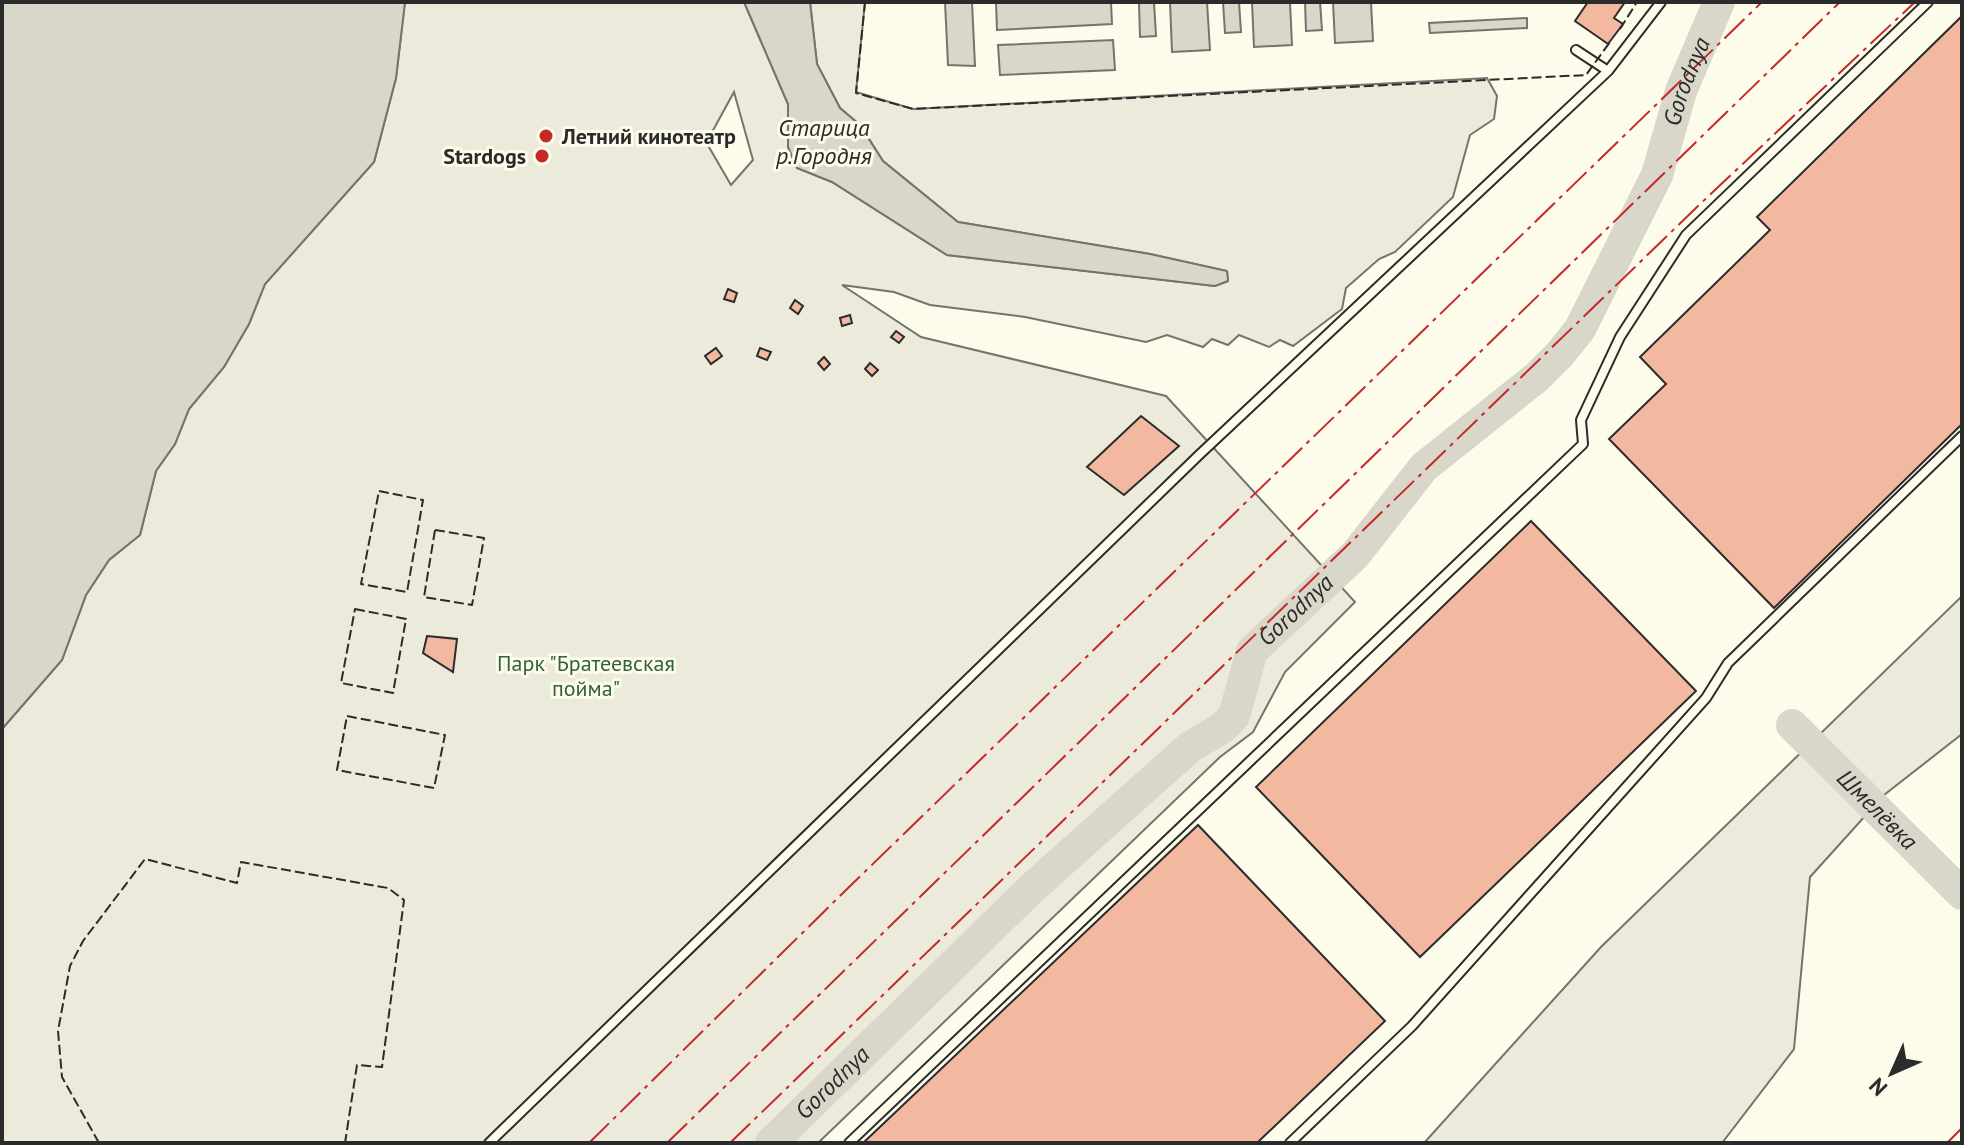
<svg xmlns="http://www.w3.org/2000/svg" width="1964" height="1145" viewBox="0 0 1964 1145" font-family="'PT Sans',sans-serif">
<style>
.green{fill:#ecebdb;stroke:#74746e;stroke-width:2;fill-rule:evenodd}
.water{fill:#d8d7c9;stroke:#74746e;stroke-width:2}
.lines{fill:none;stroke-linecap:round;stroke-linejoin:round}
.river{stroke:#d8d7c9;stroke-width:32}
.building{fill:#f2b8a0;stroke:#2b2b2b;stroke-width:2}
.service-casing{stroke:#2b2b2b;stroke-width:12}
.service{stroke:#fdfbea;stroke-width:8}
.fence{stroke:#2b2b2b;stroke-width:2;stroke-dasharray:10 4;stroke-linecap:butt}
.power{stroke:#c62828;stroke-width:2;stroke-dasharray:28 6 4 6;stroke-linecap:butt}
.poi-dot{fill:#c62828;stroke:#fdfbea;stroke-width:3}
.labels{text-anchor:middle;stroke-width:6;stroke-linejoin:round;paint-order:stroke}
.poi-label{font-size:22px;font-weight:bold;fill:#2b2b2b;stroke:#fdfbea;text-anchor:start}
.park-label{font-size:22px;fill:#34623c;stroke:#fdfbea}
.water-label{font-size:24px;font-style:italic;fill:#2b2b2b;stroke:#fdfbea}
</style>
<rect width="100%" height="100%" fill="#fdfbea"/>
<!-- green -->
<path class="green" d="M405,2H744L788,104V147L797,168L832,182L947,255L1215,286L1228,281L1227,271L1150,254L958,222L883,161L860,125L840,108L817,64L810,2H865L856,92L913,109L1487,78L1497,96L1494,119L1470,135L1453,197L1395,252L1379,259L1346,288L1342,309L1293,346L1280,340L1269,347L1239,335L1228,345L1212,339L1203,347L1167,335L1146,342L1025,317L930,305L894,292L842,285L921,337L1166,396L1355,602L1285,672L1253,732L1220,757L818,1143H2V729L62,660L86,595L109,560L140,535L156,471L175,444L189,409L224,367L249,324L265,284L374,162L396,78ZM734,92L753,160L731,185L702,135L711,134Z
M1962,596V734L1884,795L1810,877L1794,1049L1722,1143H1424L1601,947Z"/>
<!-- water -->
<path class="water" d="M2,2H405L396,78L374,162L265,284L249,324L224,367L189,409L175,444L156,471L140,535L109,560L86,595L62,660L2,729Z
M744,2H810L817,64L840,108L860,125L883,161L958,222L1150,254L1227,271L1228,281L1215,286L947,255L832,182L797,168L788,147V104Z
M945,2H972L975,66L948,65Z
M996,2H1111L1112,24L997,30Z
M1139,2H1154L1156,36L1140,37Z
M1170,2H1207L1210,50L1172,52Z
M1223,2H1239L1241,32L1225,33Z
M1252,2H1290L1292,45L1254,47Z
M1305,2H1320L1322,30L1306,31Z
M1333,2H1371L1373,41L1335,43Z
M1527,18V28L1430,33L1429,23Z
M1113,40L1115,70L1000,75L998,45Z"/>
<g class="lines">
<!-- river -->
<g class="river">
<path id="s1" d="M1792,725L1962,894"/>
<path id="s2" d="M771,1143L1032,888L1190,747L1222,728L1234,716L1252,651L1355,555L1424,467L1537,377L1560,354L1580,329L1657,175L1681,91L1719,2"/>
</g>
</g>
<!-- building -->
<path class="building" d="M1588,2H1625L1614,18L1623,24L1608,44L1575,21Z
M1962,16V424L1774,608L1609,439L1666,384L1640,357L1770,230L1757,217Z
M728,289L737,293L734,302L724,299Z
M795,300L803,306L798,314L790,308Z
M850,315L852,323L842,326L840,318Z
M896,331L904,337L899,343L891,337Z
M716,348L722,356L711,364L705,356Z
M760,348L771,352L767,360L757,356Z
M824,357L830,364L824,370L818,363Z
M870,363L878,370L872,376L865,369Z
M1141,416L1179,446L1124,495L1087,467Z
M1531,521L1696,691L1420,957L1256,787Z
M427,636L457,639L453,672L423,653Z
M1198,825L1385,1021L1257,1143H863Z"/>
<g class="lines">
<!-- service casing -->
<g class="service-casing">
<path id="service" d="M1576,50L1608,71
M489,1143L1199,455L1608,71L1661,2
M849,1143L1583,444L1581,420L1620,337L1686,235L1928,2
M1290,1143L1412,1026L1706,698L1728,663L1962,436"/>
</g>
<!-- service -->
<use href="#service" class="service"/>
<!-- fence -->
<path class="fence" d="M865,2L856,93L913,109L1586,75L1610,42
M1620,29L1637,2
M379,491L423,500L407,592L361,584Z
M435,530L484,538L472,605L424,597Z
M355,609L406,619L393,693L341,683Z
M347,716L445,735L434,788L337,770Z
M99,1143L62,1077L58,1031L70,966L83,941L145,859L237,883L241,862L388,888L404,900L382,1067L357,1065L345,1143"/>
<!-- power -->
<path class="power" d="M589,1143L846,890L1762,2
M667,1143L1840,2
M730,1143L1698,206L1915,2
M1947,1143L1962,1128"/>
</g>
<!-- markers -->
<g class="poi-dot">
<circle cx="546" cy="136" r="8"/>
<circle cx="542" cy="156" r="8"/>
</g>
<g class="labels">
<!-- poi labels -->
<g class="poi-label">
<text x="562" y="144">Летний кинотеатр</text>
<text x="526" y="164" text-anchor="end">Stardogs</text>
</g>
<!-- park labels -->
<g class="park-label">
<text x="586" y="671">Парк "Братеевская<tspan x="586" dy="25">пойма"</tspan></text>
</g>
<!-- water labels -->
<g class="water-label">
<text dy="8" stroke="none"><textPath href="#s2" startOffset="1430">Gorodnya</textPath></text>
<text x="824" y="136">Старица<tspan x="824" dy="28">р.Городня</tspan></text>
<text dy="8" stroke="none"><textPath href="#s2" startOffset="758">Gorodnya</textPath></text>
<text dy="8" stroke="none"><textPath href="#s1" startOffset="120">Шмелёвка</textPath></text>
<text dy="8" stroke="none"><textPath href="#s2" startOffset="86">Gorodnya</textPath></text>
</g>
</g>
<!-- border -->
<rect width="1964" height="1145" fill="none" stroke="#2b2b2b" stroke-width="8"/>
<!-- north arrow -->
<g transform="translate(1892 1073) rotate(225)" stroke="#fdfbea" stroke-width="6" paint-order="stroke">
<path d="M0-6L14 30L0 20L-14 30Z" fill="#2b2b2b"/>
<text y="-12" font-size="22" font-weight="bold" text-anchor="middle" fill="#2b2b2b">N</text>
</g>
</svg>
